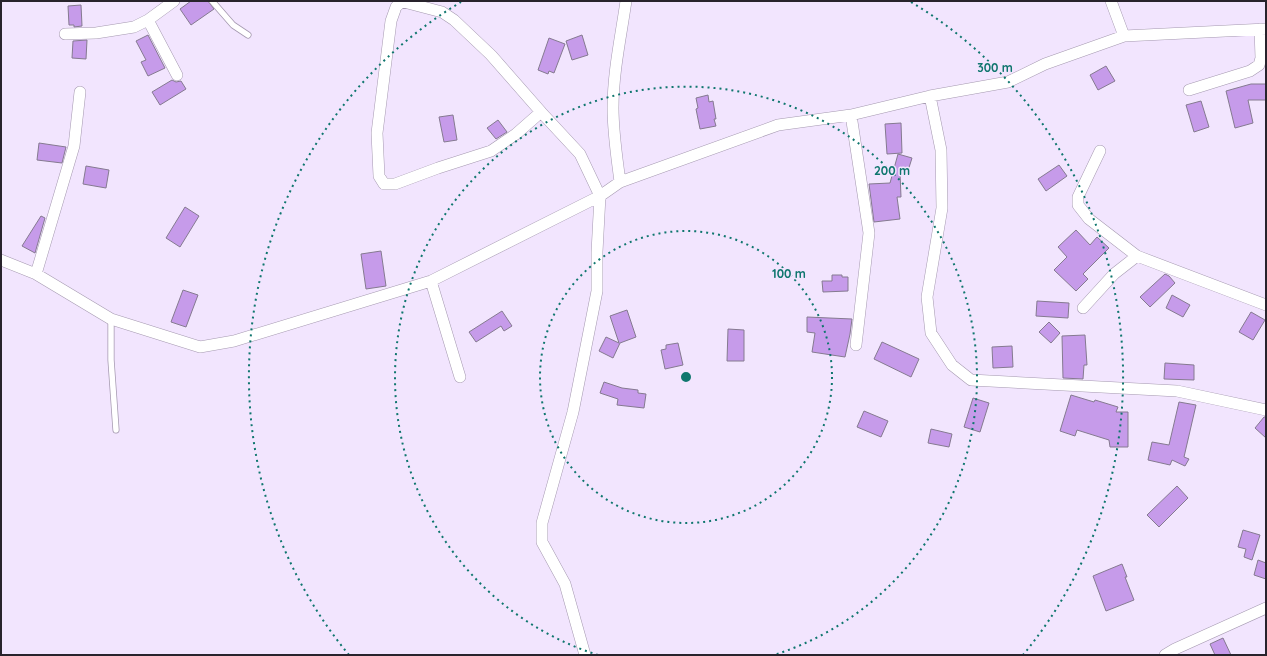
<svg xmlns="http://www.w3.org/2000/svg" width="1267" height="656" viewBox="0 0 1267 656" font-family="Quicksand,sans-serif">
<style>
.building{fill:#c69bea;stroke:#857a90}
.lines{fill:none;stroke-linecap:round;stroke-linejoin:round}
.service-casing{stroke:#a599b0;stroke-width:7}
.minor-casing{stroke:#a599b0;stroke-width:12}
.service{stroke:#fff;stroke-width:5.5}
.minor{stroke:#fff;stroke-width:11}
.ring{fill:none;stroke:#0f766e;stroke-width:2;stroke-dasharray:2 4}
.centre{fill:#0f766e;stroke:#f2e5fe;stroke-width:2}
.ring-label{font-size:12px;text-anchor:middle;font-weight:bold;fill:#0f766e;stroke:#f2e5fe;stroke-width:3;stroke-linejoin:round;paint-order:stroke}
</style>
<rect width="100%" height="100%" fill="#f2e5fe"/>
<!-- building -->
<path class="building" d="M191,1H208L214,9L191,25L180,9Z
M81,5L82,26L74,27V25H69L68,6Z
M148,35L165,68L148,76L141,62L146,60L136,41Z
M582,35L588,55L572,60L566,41Z
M549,38L565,44L554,73L549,71L548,74L538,70Z
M87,40L86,59L72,58L73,41Z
M1106,66L1115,81L1098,90L1090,75Z
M172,80L176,82L181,81L186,89L160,105L152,92Z
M1251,84H1266V100H1248L1253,123L1235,128L1226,91Z
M708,95L709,102L713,101L716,119H714L716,126L700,129L696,109L698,108L696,98Z
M1201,101L1209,127L1194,132L1186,105Z
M453,115L457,140L444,142L439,117Z
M498,120L507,132L496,139L487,128Z
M901,123L902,153L887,154L885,124Z
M39,143L66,147L62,163L37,160Z
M898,154L912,158L907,174L900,173L901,197H897L900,219L874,222L869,184L890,183Z
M1059,165L1067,176L1046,191L1038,179Z
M86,166L109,170L106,188L83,184Z
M185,207L199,216L180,247L166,238Z
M41,216L45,218L35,253L22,246Z
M1076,230L1090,245L1097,237L1109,248L1083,274L1088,279L1076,291L1054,270L1067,257L1058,247Z
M381,251L386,286L366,289L361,254Z
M1165,274L1169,276L1175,283L1150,307L1140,297Z
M832,275H842V277H848V291L823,292L822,281H832Z
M183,290L198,295L186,327L171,322Z
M1172,295L1190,305L1183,317L1166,308Z
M1037,301L1069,303L1068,318L1036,316Z
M627,310L636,337L620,343L613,358L599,351L606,337L619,343L610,316Z
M502,311L512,326L504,331L501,326L476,342L469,332Z
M1251,312L1265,320L1253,340L1239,332Z
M807,317L852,319L850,334L845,357L812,352L815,333L807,332Z
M1049,322L1060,333L1051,343L1039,332Z
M728,329L744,330V361H727Z
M1085,335L1087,365H1084L1083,379L1063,378L1062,336Z
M882,342L919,359L911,377L874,359Z
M678,343L683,365L665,369L661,350L666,349V345Z
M1012,346L1013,367L993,368L992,347Z
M1165,363L1194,365V380L1164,379Z
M604,382L622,388L638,390V393L646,394L644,408L617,405L618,399L600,393Z
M1071,395L1094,402L1095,400L1118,407L1116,412H1128V447H1110L1109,440L1077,430L1075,436L1060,431Z
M973,398L989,403L980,432L964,427Z
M1179,402L1196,405L1184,457L1189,459L1185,466L1172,460L1170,465L1148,460L1152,442L1169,445Z
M864,411L888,421L881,437L857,427Z
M1264,417H1266V438L1255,428Z
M931,429L952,434L949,447L928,443Z
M1177,486L1188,498L1159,527L1147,515Z
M1243,530L1260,535L1252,560L1244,557L1246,549L1238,547Z
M1258,560L1266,563V579L1254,575Z
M1122,564L1127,577H1125L1134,600L1106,611L1093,576Z
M1223,638L1231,655H1215L1210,644Z"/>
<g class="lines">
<!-- service casing -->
<g class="service-casing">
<path id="service" d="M212,1L233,25L248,35
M111,319V360L116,430"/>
</g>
<!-- minor casing -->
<g class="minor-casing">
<path id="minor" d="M400,1L442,12L454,20L491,55L541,112L580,154L600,196L597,252V291L573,412L542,523V542L565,584L585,655
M1111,1L1124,36
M401,2L396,7L391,21L377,133L379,176L384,184H395L438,168L491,151L516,134L541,112
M148,20L177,75
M65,34L96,33L134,27L148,20L174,1
M1189,90L1250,71L1259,65L1261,58L1260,29
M930,96L941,150L942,208L927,297L931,333L952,365L971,380L1177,391L1266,410
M851,115L869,233L856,345
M1100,151L1078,197V205L1089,219L1137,256L1266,305
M620,182C617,158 613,133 613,108C613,72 621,36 626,1
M1,260L36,274L111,319L200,347L234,341L431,281L600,196L620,182L778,125L851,115L930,96L1008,82L1045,64L1124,36L1266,29
M36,274L74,146L80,92
M431,281L460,377
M1083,308L1114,274L1137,256
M1165,655L1175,649L1266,608"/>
</g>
<!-- service -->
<use href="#service" class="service"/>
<!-- minor -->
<use href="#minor" class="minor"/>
</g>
<!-- distance rings -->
<g class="ring">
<circle cx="686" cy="377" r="146"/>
<path d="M598 655A291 291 0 1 1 774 655"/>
<path d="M349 655A437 437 0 0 1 461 2M911 2A437 437 0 0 1 1023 655"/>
</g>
<circle cx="686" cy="377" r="6" class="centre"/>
<g class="ring-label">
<text x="995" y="72">300 m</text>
<text x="892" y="175">200 m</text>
<text x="789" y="278">100 m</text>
</g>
<!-- border -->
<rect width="1267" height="656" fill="none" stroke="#28232c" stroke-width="4"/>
</svg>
